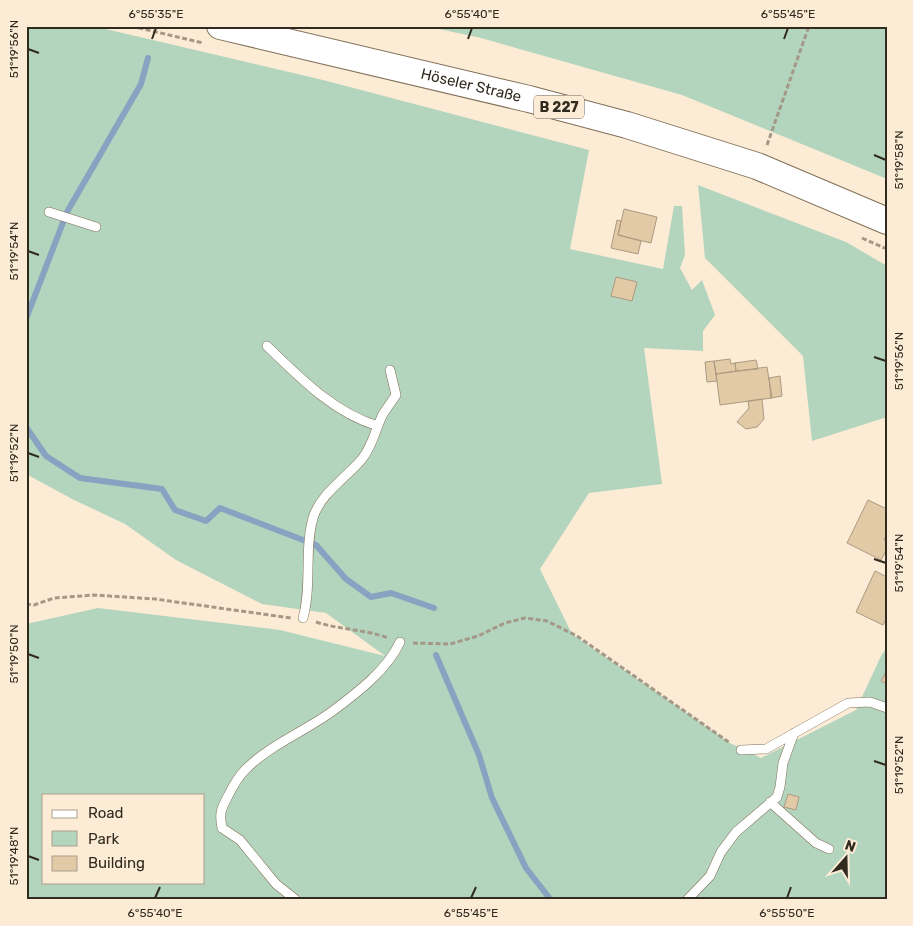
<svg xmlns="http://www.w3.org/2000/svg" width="913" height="926" viewBox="0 0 913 926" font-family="Rubik,sans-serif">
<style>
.green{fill:#b3d4bd;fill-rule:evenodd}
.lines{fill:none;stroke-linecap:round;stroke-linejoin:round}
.stream{stroke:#88a2c1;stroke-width:6}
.building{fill:#e2caa7;stroke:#ac9a80}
.lane-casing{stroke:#806f57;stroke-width:10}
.primary-casing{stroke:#806f57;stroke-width:28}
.path{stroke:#a49887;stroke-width:3;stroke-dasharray:5 2.5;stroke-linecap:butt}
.lane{stroke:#fff;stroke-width:9}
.primary{stroke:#fff;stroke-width:26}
.ticks{fill:none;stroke:#312a1f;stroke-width:2}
.labels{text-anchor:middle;stroke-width:4.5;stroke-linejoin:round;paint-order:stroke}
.shield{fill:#fcecd6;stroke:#6e6456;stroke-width:1}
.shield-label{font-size:14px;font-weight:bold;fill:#312a1f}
.street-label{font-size:15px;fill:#312a1f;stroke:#fcecd6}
.neatline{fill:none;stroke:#312a1f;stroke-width:2}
.ticks-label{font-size:12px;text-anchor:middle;fill:#312a1f}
</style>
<rect width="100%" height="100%" fill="#fcecd6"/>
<!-- green -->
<path class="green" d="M26,26H93L327,81L589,150L570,249L663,269L674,206H682L685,255L680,268L692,290L702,280L715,315L703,331V351L644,348L662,484L589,493L540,569L572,634L730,743L761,758L856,710L881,656L887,647V900H26V624L98,608L280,630L385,656L326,613L262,604L176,560L125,524L72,499L26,474ZM44,795H204V882H44Z
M425,26H887V179L682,95L481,38Z
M698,185L846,242L887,266V417L812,441L803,356L705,258Z"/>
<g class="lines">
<!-- stream -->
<path class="stream" d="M26,319L67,212L141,84L148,58
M26,427L46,456L80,478L162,489L175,510L206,521L220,508L316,545L346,579L371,597L391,593L434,608
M436,655L479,755L492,798L526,868L551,900"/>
</g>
<!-- building -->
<path class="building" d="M624,209L657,217L651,243L618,235Z
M617,220L621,221L618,235L641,241L638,254L611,248Z
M616,277L637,282L632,301L611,296Z
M730,359L731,364L735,363L736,371L716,374L714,361Z
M756,360L758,369L736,371L735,363Z
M714,361L717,381L707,382L705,362Z
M767,367L772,398L720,405L716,374Z
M780,376L782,396L771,398L769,378Z
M762,399L764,419L757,427L746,429L737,422L749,408L748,401Z
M868,500L887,509V533L884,540L887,542V549L881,560L847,543Z
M875,571L887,577V617L883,625L856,612Z
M887,670V684L881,681Z
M788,794L799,797L796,810L784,807Z"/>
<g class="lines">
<!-- lane casing -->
<g class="lane-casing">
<path id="lane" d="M49,212L96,227
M267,346C300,378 334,413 378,426
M303,618C312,585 304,551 313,518C320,494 346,478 362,459C373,445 375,430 383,414C387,408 392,401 396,395L390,370
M741,750L766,749L848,703L870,702L887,708
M770,802L816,843L829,849
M296,900L276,884L240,840L222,828C219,813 221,809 228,796C233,786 238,777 245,770C269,745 306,731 334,710C358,692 387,670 400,642
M687,900L710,876L721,852L736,832L777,797L780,787L783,763L794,733"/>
</g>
<!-- primary casing -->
<g class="primary-casing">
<g id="primary">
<path id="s1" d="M220,26L529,99L627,125L757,166L887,221"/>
</g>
</g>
<!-- path -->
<path class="path" d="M131,26L203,43
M767,145L809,26
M862,238L887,249
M26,604L34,605L54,598L94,595L155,599L291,618
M316,622C340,630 365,629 388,638
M413,643L450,644L478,636L505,623L525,618L547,621L577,636L730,743"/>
<!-- lane -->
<use href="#lane" class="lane"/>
<!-- primary -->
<use href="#primary" class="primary"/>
</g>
<!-- ticks -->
<path class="ticks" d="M152,39L156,28M468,39L472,28M784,39L788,28M28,49L39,53M874,155L886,160M28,251L39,255M874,357L886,361M28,453L39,457M874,559L886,563M28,654L39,658M874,761L886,765M28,856L39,860M155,898L160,887M471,898L476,887M787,898L791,887"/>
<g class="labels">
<!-- shield labels -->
<rect class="shield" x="534" y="95.5" width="50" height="23" rx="4"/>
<g class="shield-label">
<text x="559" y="112">B 227</text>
</g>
<!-- street labels -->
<g class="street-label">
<text dy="5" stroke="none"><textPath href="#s1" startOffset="258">Höseler Straße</textPath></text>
</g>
</g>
<!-- border -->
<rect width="913" height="926" fill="none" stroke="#fcecd6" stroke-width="55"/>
<!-- legend -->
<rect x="42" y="794" width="162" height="90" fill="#fcecd6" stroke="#ab9e8d"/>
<rect x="52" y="810" width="25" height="8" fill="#ffffff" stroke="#ab9e8d"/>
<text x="88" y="818" font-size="15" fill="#312a1f">Road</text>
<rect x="52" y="831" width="25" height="15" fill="#b3d4bd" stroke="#ab9e8d"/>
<text x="88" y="844" font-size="15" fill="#312a1f">Park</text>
<rect x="52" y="856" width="25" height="15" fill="#e2caa7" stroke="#ab9e8d"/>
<text x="88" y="868" font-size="15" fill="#312a1f">Building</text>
<!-- north arrow -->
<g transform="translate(846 858) rotate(20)" stroke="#fcecd6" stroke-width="4" paint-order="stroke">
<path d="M0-4L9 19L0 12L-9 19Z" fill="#312a1f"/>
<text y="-8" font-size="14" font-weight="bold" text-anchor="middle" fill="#312a1f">N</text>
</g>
<rect x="28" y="28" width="858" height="870" class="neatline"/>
<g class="ticks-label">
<text x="156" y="18">6°55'35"E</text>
<text x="472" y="18">6°55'40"E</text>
<text x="788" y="18">6°55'45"E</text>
<text transform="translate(14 49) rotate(-90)" y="4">51°19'56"N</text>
<text transform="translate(899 160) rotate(-90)" y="4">51°19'58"N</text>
<text transform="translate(14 251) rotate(-90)" y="4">51°19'54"N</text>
<text transform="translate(899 361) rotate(-90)" y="4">51°19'56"N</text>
<text transform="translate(14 453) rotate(-90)" y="4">51°19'52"N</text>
<text transform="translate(899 563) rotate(-90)" y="4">51°19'54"N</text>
<text transform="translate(14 654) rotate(-90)" y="4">51°19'50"N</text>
<text transform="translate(899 765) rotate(-90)" y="4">51°19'52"N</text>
<text transform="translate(14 856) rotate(-90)" y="4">51°19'48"N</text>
<text x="155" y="917">6°55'40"E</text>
<text x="471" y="917">6°55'45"E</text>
<text x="787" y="917">6°55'50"E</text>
</g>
</svg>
